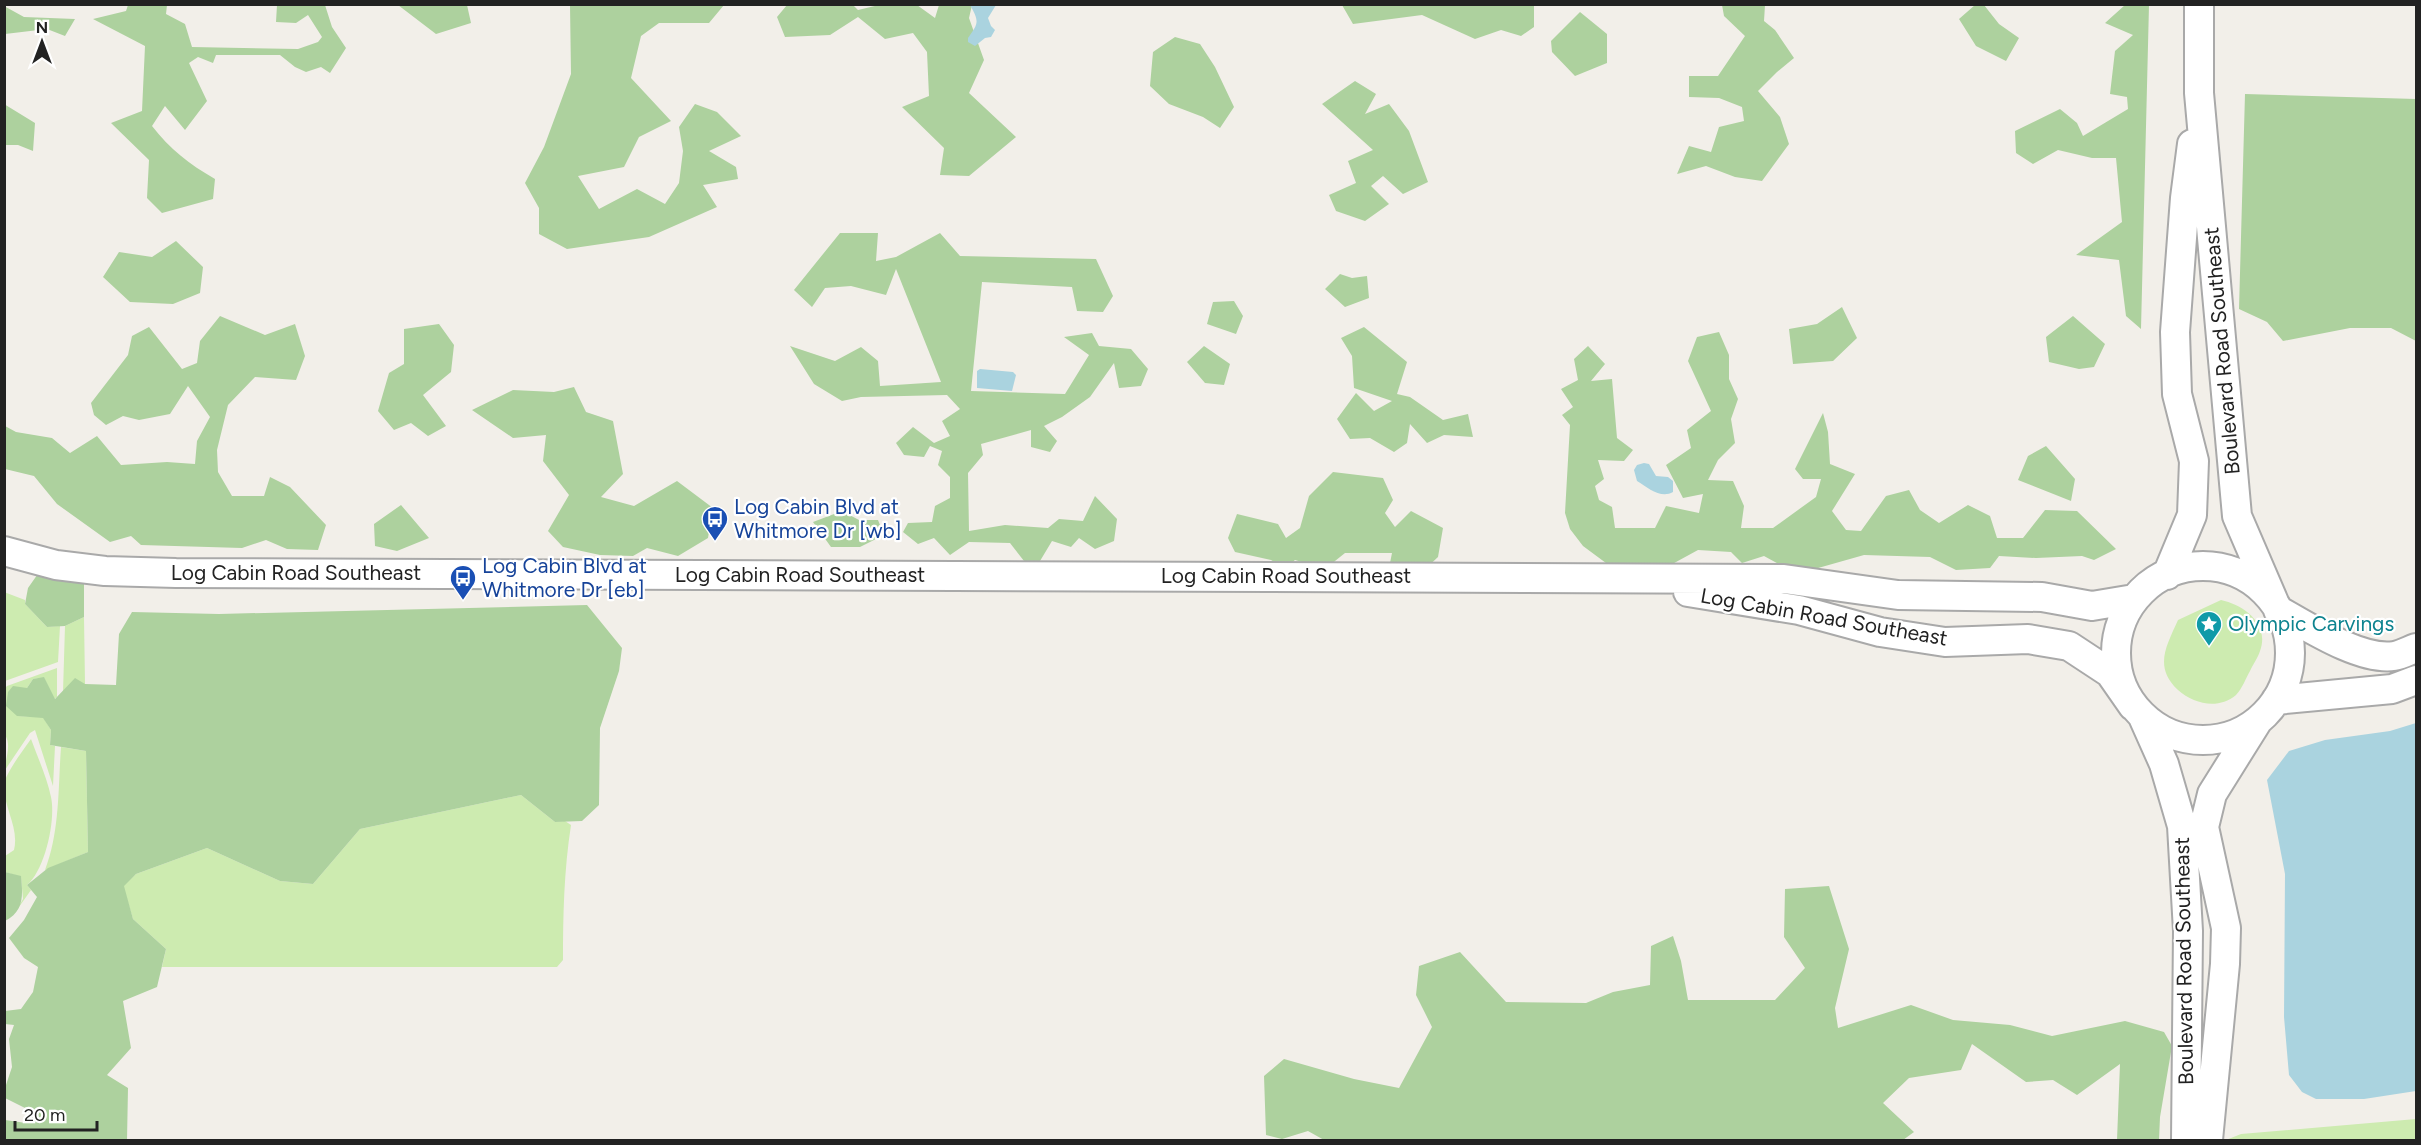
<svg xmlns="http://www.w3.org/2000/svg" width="2421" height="1145" viewBox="0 0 2421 1145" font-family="Figtree,sans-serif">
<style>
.grass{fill:#cdebb0}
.forest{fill:#add19e}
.water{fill:#aad3df}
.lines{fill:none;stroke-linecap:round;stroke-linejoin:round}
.tertiary-casing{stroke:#a9a9a9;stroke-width:32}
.tertiary{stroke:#fff;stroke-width:28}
.labels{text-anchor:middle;stroke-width:4.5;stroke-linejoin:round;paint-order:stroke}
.street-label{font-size:21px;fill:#222;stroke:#fff}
.transit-label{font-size:21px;fill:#164399;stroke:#fff;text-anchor:start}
.culture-label{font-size:21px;fill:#0d838f;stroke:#fff;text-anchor:start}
</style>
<rect width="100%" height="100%" fill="#f2efe9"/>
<!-- grass -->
<path class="grass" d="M4,592L25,600V604L47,627L60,626L58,662L5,681Z
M2221,600C2244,605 2270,624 2260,651C2258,658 2253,664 2250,671C2246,678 2242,689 2236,695C2218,710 2194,704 2178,690C2153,667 2167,645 2178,620Z
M84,617L85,684L68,687L63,692L65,626Z
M57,668V697L54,699L44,678L33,679L27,688L17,716L43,717L51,730L50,745L55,746L53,786L35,730L30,733L5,770C5,758 12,746 5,735L4,689L7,686Z
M31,739C38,758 47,778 51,797C56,820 45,870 27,885L31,890L14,914L23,899L21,877L5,872V856L14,850C20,826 0,803 5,780C11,766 22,752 31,739Z
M61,747L86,751L88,852L45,870C60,831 58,788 61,747Z
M521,795L555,822L565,821L571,825C564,870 563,915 563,960L557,967H162L166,949L133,919L123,886L136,874L207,848L280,881L313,884L360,829Z
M2416,1119V1140H2226L2241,1134Z"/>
<!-- forest -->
<path class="forest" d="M128,5H167L166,14L185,24L192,47L298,49L318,42L322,37L308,15L296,23L276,22L277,5H325L332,27L346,48L330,73L321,67L306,72L295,67L280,55H216L213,63L198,57L189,63L207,101L185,130L165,106L152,126C170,149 189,164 215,179L213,199L162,213L147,198L149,160L111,123L142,111L145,46L93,19L126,11Z
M398,5H467L471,23L436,34Z
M570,5H724L709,23H659L641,36L631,78L671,121L639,137L624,167L578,176L599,209L637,189L665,204L679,183L683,151L679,127L695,104L717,112L741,136L709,151L736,167L738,179L703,185L717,207L649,237L567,249L539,234V208L525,183L544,147L571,74Z
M787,5H853L858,10L879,5H917L935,18L939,5H972L969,18L984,60L969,93L1016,137L969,176L940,175L944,148L902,107L929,96L927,52L913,33L885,39L858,17L830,35L785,37L777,17Z
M1342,5H1534V27L1521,36L1501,30L1475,39L1422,15L1353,24Z
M1722,5H1765L1764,21L1775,30L1794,58L1777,72L1758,91L1780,117L1789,144L1762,181L1735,177L1706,166L1677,174L1689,146L1711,152L1719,127L1744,121L1742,107L1719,98L1689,97V76H1718L1745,36L1724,16Z
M1975,5H1984L1999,24L2019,38L2006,61L1976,46L1959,19Z
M2125,5H2149L2141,329L2126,316L2119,260L2076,255L2122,222L2116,158H2092L2058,150L2033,164L2016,153L2015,131L2060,109L2077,123L2083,136L2128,109L2127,97L2110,94L2115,51L2133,35L2105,23Z
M4,6L24,17L75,19L65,36L47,29L5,34Z
M1580,12L1607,34V63L1575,76L1552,52L1551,41Z
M1175,37L1200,44L1215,67L1234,107L1220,128L1203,117L1169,104L1150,86L1153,52Z
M1355,81L1376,94L1365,114L1389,104L1409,131L1428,182L1403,194L1383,176L1371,186L1389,204L1365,221L1336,211L1329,195L1356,183L1348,161L1373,150L1322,104Z
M2245,94L2416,99V341L2391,328H2350L2283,341L2267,322L2239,309Z
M4,104L35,123L33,151L18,145H5Z
M840,233H878L876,261L896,257L940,233L960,256L1096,259L1113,296L1103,312L1077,311L1072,287L982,282L971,391L1065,394L1089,355L1064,337L1092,333L1099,346L1131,349L1148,369L1141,386L1119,388L1114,363L1090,397L1062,417L1044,426L1057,441L1050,452L1031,447V430L981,444L983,455L968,473L969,531L1005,525L1048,528L1059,519L1083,521L1095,496L1117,519L1114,541L1095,549L1079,538L1071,547L1052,541L1040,561H1024L1010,543L969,542L950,555L934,538L918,544L903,532L908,523L932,522L935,506L950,498V477L938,465L942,451L930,446L924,457L904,455L896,443L913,427L934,443L950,436L942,421L960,409L947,395L861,397L842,401L814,384L790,346L835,361L861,347L878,361L880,386L941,382L896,269L886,295L851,286L825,288L812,307L794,290Z
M176,241L203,267L200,293L173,304L130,302L103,277L119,252L152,257Z
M1340,274L1352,278L1367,276L1369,298L1345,307L1325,289Z
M1234,301L1243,316L1236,334L1207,324L1213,302Z
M1842,307L1857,338L1833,361L1793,364L1789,329L1817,324Z
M220,316L265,335L295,324L305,356L296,380L255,377L228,405L217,450L218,472L232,496H264L270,477L290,487L326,525L318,550L287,549L266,540L242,548L141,545L131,536L110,542L57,504L34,476L5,469V426L16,432L52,438L70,453L97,436L121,465L167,462L195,464L197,441L210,417L188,386L170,414L139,420L123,416L106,425L94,415L91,403L128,355L132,336L149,327L182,369L197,363L200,341Z
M2073,316L2105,344L2094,367L2079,369L2049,362L2046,337Z
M439,324L454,345L451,372L423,395L446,426L428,436L411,423L394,430L378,411L389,373L404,364V329Z
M1364,327L1407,362L1397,394L1410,397L1443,420L1468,414L1473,437L1444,435L1427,443L1410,424L1407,443L1394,452L1370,438L1350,439L1337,419L1356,393L1374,411L1392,401L1354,388L1352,356L1341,338Z
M1719,332L1729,355V379L1738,399L1731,419L1735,443L1718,460L1708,480L1733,481L1744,506L1741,528H1773L1816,497L1821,479H1803L1795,469L1823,413L1828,432L1830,464L1855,474L1832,511L1846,530L1861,531L1886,496L1909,490L1920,510L1939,523L1968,505L1990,516L1997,538H2023L2045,510L2077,511L2116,549L2094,560L2082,556L2036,558L1999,556L1990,568L1956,570L1930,557L1864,555L1797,574L1764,556L1742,563L1731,552L1698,550L1654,574L1610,566L1583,546L1570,529L1565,513L1570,425L1562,415L1573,407L1561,389L1578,380L1574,359L1588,346L1605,364L1591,381L1612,379L1617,438L1633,450L1624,461L1598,460L1604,479L1595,486L1599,500L1612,507L1615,528H1655L1666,506L1699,513L1703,494L1683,498L1666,465L1691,448L1687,430L1711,411L1688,361L1697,337Z
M1204,346L1230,364L1224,385L1205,383L1187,362Z
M574,387L586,412L613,421L623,474L601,497L634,506L677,481L713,508L708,538L678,556L647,548L633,556L600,555L563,547L548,531L569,495L543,461L546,435L513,438L472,410L513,390L554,392Z
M2046,446L2075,479L2071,501L2018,480L2028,456Z
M1333,472L1383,478L1393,500L1385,513L1395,527L1411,511L1443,528L1438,557L1423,571L1389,568L1392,553H1345L1325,569L1295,560L1285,568L1271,560L1235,552L1228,538L1237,514L1278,524L1286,538L1300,528L1309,496Z
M401,505L429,538L397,551L375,546L374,524Z
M842,511L859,520H878L884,535L860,547H831L813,522Z
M42,568L84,577V617L65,626L47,627L25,604L28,588Z
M587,605L622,648L619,671L600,728L599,805L582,821L555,822L521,795L360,829L313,884L280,881L207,848L136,874L124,886L133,919L166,949L157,987L123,1001L131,1048L107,1075L128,1088L127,1140H5V1120L26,1123L29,1110L5,1098V1088L12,1067L9,1039L14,1025L5,1024V1011L21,1009L33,992L38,967L24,958L9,938L24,920L37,897L27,885L48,868L88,852L86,751L50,745L51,730L43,718L17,716L6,706L8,692L13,686L27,688L33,679L44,677L55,699L75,678L85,684L116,685L119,634L132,612L219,614Z
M5,872L21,876C23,896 24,911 5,921Z
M1829,886L1849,949L1835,1008L1838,1028L1911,1005L1953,1020L2010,1025L2052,1036L2125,1021L2164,1032L2172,1046L2160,1117L2159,1140H2117L2120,1064L2077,1095L2053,1080L2026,1082L1972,1044L1961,1070L1909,1078L1883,1103L1914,1132L1903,1140H1324L1308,1131L1282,1139L1266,1135L1264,1076L1284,1059L1354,1079L1399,1088L1432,1027L1416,995L1419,966L1460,952L1506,1002L1586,1003L1613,992L1650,985L1651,946L1673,936L1681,961L1688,1000H1775L1805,968L1784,937L1785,889Z"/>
<!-- water -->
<path class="water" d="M970,5H996L988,18L991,26L995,30L991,37L985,38L975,46L968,42V38C978,24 980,22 970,5Z
M980,369L1013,372L1016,375L1012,391L977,388V371Z
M1644,463L1649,464L1656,476L1668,477L1673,481V492C1661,499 1648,488 1637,481L1634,470L1637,465Z
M2416,723V1091L2364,1099H2316L2302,1092L2289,1075L2284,1017L2285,874L2267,780L2289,751L2325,740L2390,731Z"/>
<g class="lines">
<!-- tertiary casing -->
<g class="tertiary-casing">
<path id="tertiary" d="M2199,4V93L2237,516L2274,602
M4,551L56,565L105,571L176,573L1784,579L1898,595L2042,597L2092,606L2134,599
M2116 653a87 87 0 1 1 174 0a87 87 0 1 1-174 0Z
M2167,575L2192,515L2194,461L2177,394L2175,332L2185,198L2192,144
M1688,592L1799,610L1880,632L1945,642L2028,639L2069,646L2110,673L2133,706
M2278,610C2307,626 2360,661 2394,656C2402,655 2410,650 2416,648
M2276,700L2392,689L2416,680
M2143,717L2164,764L2182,826L2188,931L2186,1140
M2208,1140L2225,964L2226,928L2204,827L2212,794L2257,722"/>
</g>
<!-- tertiary -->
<use href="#tertiary" class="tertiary"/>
</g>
<!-- icons -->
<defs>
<g id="bus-pin" transform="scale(1.35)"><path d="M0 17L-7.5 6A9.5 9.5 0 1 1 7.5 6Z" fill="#1a4fb4" stroke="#fff"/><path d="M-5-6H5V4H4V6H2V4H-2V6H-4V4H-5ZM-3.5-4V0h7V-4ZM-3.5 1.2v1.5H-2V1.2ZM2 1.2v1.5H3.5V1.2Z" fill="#fff"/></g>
<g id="sight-pin" transform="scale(1.35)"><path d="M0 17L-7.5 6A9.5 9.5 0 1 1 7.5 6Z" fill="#0f9aa8" stroke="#fff"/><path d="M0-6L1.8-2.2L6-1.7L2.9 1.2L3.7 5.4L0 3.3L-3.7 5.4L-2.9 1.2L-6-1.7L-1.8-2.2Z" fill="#fff"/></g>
</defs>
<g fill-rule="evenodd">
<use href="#bus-pin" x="715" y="519"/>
<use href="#bus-pin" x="463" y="578"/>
<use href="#sight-pin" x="2209" y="624"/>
</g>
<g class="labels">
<!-- street labels -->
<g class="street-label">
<text transform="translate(2222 351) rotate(-95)" y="7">Boulevard Road Southeast</text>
<text x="296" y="580">Log Cabin Road Southeast</text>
<text x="800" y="582">Log Cabin Road Southeast</text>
<text x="1286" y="583">Log Cabin Road Southeast</text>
<text transform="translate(1824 617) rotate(10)" y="7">Log Cabin Road Southeast</text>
<text transform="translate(2184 961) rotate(-91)" y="7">Boulevard Road Southeast</text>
</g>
<!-- transit labels -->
<g class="transit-label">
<text x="734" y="514">Log Cabin Blvd at<tspan x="734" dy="24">Whitmore Dr [wb]</tspan></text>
<text x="482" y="573">Log Cabin Blvd at<tspan x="482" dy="24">Whitmore Dr [eb]</tspan></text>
</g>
<!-- culture labels -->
<g class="culture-label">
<text x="2228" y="631">Olympic Carvings</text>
</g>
</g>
<!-- border -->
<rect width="2421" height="1145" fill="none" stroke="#222222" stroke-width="12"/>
<!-- north arrow -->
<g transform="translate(42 42)" stroke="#ffffff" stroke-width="4.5" paint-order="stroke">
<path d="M0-4.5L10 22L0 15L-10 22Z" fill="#222222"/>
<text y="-9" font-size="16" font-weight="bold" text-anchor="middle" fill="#222222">N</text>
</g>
<!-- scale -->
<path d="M15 1121v9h82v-9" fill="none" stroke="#222222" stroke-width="3"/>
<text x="24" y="1121" font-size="18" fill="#222222" stroke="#ffffff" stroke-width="4.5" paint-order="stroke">20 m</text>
</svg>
